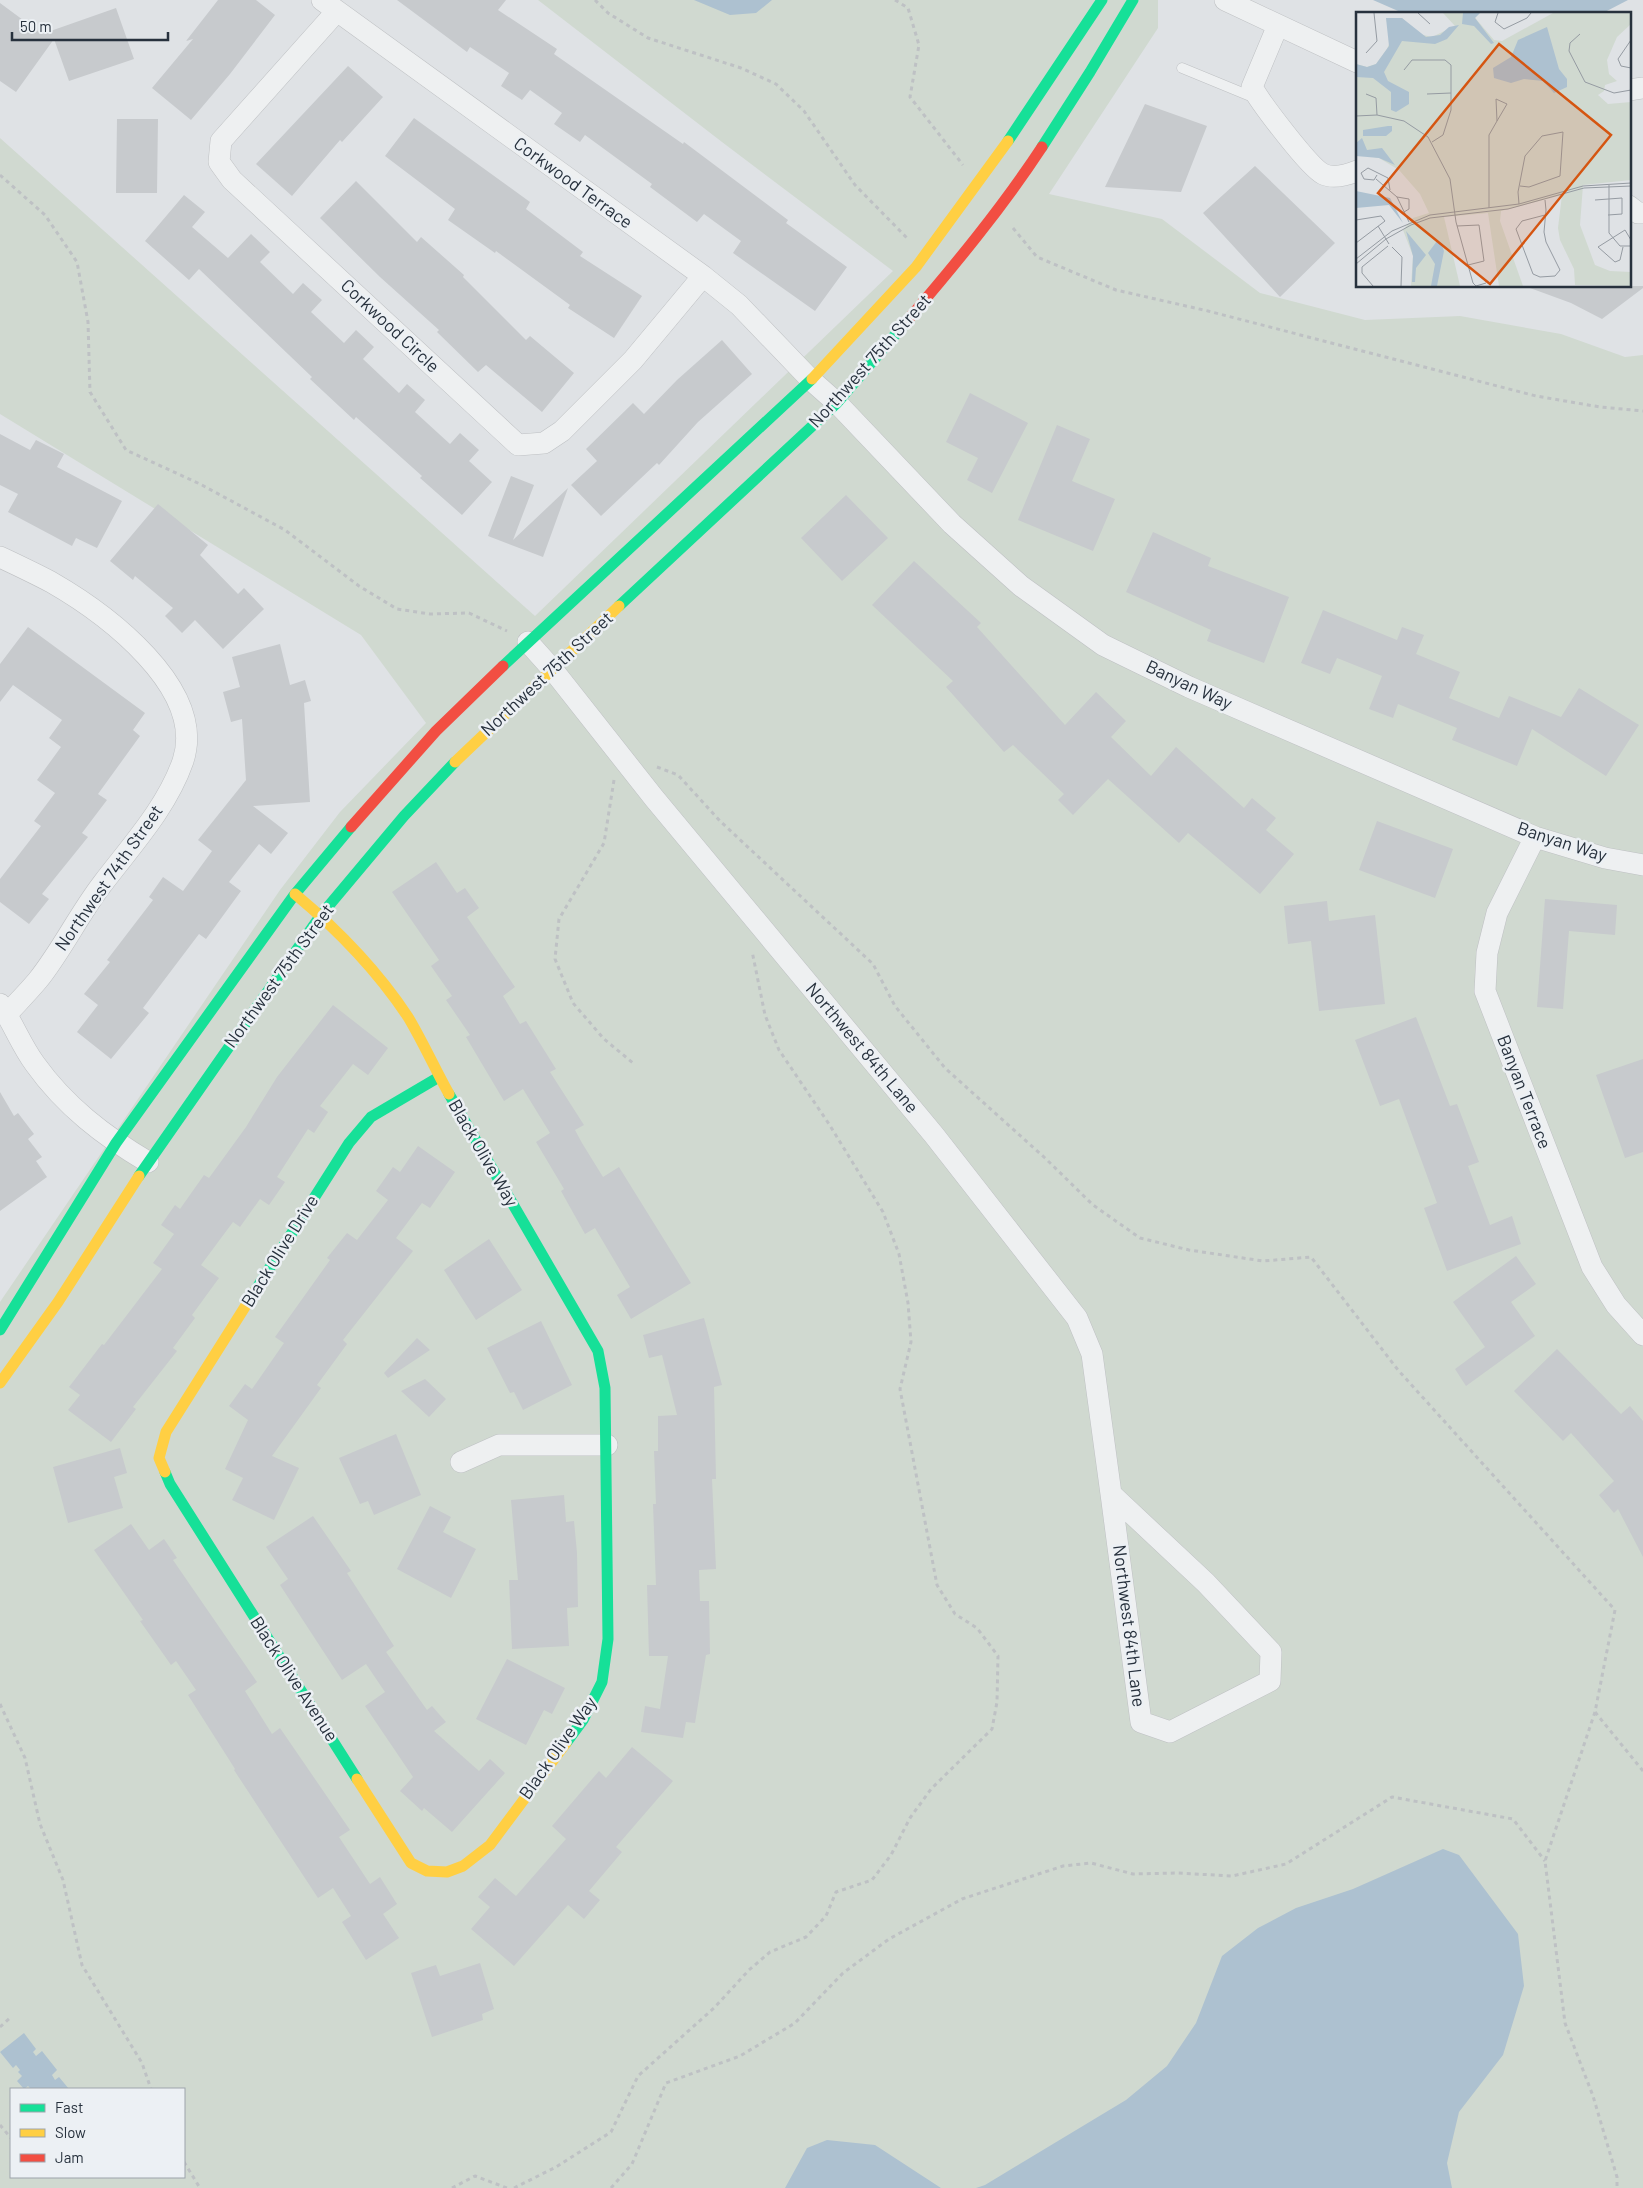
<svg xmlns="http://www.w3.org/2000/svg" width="1643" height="2188" viewBox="0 0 1643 2188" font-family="Barlow,sans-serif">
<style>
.green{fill:#d0d9d0;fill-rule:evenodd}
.water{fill:#adc1d0}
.building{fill:#c7cacd}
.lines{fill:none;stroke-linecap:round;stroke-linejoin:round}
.lane-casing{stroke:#bec0c3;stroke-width:11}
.street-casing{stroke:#bec0c3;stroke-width:22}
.path{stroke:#bec1c4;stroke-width:3;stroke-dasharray:4 4;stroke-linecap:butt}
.lane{stroke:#eef0f1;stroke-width:10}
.street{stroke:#eef0f1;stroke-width:21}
.fast{stroke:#16e098;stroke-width:11}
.slow{stroke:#ffcf43;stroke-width:11}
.jam{stroke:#f24e42;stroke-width:11}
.labels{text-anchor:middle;stroke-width:5;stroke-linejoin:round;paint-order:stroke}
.street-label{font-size:18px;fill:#27313d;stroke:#ecf0f4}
.inset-road{fill:none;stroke:#959ba2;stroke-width:1}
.view{fill:#d55511;fill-opacity:0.15;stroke:#d55511;stroke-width:2.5}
.inset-edge{fill:none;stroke:#27313d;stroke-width:2.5}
</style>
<rect width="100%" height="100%" fill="#dfe2e5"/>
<!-- green -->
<path class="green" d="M538,0H1158V28L1049,194L1162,219L1260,293L1365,320L1460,316L1561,334L1625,357L1643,355V2188H0V1302L280,890L340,812L426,723L361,635L0,414V138L535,616L893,271L722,142ZM11,2089H184V2177H11Z"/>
<!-- water -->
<path class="water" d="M694,0H772L756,13L730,15Z
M1373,0H1628L1601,14H1405Z
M1443,1849L1459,1855L1518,1934L1524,1986L1503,2055L1459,2112L1447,2163L1452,2188H976L985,2185L1126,2100L1167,2066L1196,2023L1222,1956L1258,1928L1296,1908L1353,1889Z
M24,2033L36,2049L33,2052L36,2056L42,2051L57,2070L52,2075L55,2080L59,2077L69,2089H31L28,2086L24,2089L17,2081L22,2076L18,2072L20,2070L16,2065L13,2068L0,2052Z
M827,2140L875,2145L941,2188H785L807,2148Z"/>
<!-- building -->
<path class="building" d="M218,0H256L275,15L230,74L191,120L152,88L193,39L186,41Z
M397,0H506L498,10L557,49L554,54L683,144L684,142L788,220L786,223L847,267L815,311L733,253L741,241L704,214L697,222L650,187L652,184L585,135L580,142L554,124L562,113L530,90L522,100L501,86L509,73L470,47L467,52Z
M0,3L42,34L116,8L134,59L69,81L54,39L16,92L0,81Z
M348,66L383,97L342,142L340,140L292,196L256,164Z
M1145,104L1207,126L1181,192L1105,187Z
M414,118L530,202L526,209L583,252L580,256L642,296L614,338L568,308L570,305L496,251L495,253L448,220L455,209L385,156Z
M117,119H158L157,193H116Z
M1255,166L1335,243L1280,297L1203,213Z
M356,181L417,242L421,237L464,275L463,277L526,340L530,336L574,373L542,412L486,365L478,372L437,332L439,330L380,277L320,218Z
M184,195L205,212L192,227L228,258L251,234L270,252L260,262L293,294L303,283L322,300L311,312L344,343L356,330L374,347L363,359L399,393L407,384L425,400L415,412L450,444L460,433L479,450L469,461L492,482L462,515L420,478L422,476L356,417L354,420L310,379L312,377L199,269L189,280L145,241Z
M1530,286H1643V288L1602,319L1571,303L1530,288Z
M722,340L752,374L698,422L659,465L657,463L601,516L571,485L597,461L586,449L633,403L644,414L677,380Z
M970,393L1028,423L992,493L967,480L978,458L946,442Z
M1057,425L1090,439L1072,481L1115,499L1093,551L1018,520Z
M0,434L30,450L36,440L64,454L57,467L122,501L97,548L76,538L72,546L8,512L18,494L0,485Z
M511,476L534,485L513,540L568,488L543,557L488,536Z
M846,495L888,538L842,581L801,538Z
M158,504L208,545L200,555L238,594L244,588L264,609L223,649L195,620L182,633L165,616L173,608L135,576L133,580L110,561Z
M1153,532L1211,558L1208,566L1289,597L1264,663L1207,641L1211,630L1126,592Z
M914,561L981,623L977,627L1065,725L1096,692L1126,721L1111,737L1151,776L1176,747L1244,808L1252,798L1276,818L1266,830L1294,854L1260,894L1188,833L1179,843L1108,779L1073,815L1058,800L1064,794L1013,745L1004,752L946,687L953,681L872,605Z
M1323,610L1397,640L1402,627L1424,635L1416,654L1460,672L1449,698L1499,718L1509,696L1561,717L1579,688L1639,725L1606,776L1532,729L1517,766L1452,740L1457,728L1398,704L1393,718L1369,709L1382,676L1337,658L1330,674L1301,663Z
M28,627L145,713L133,730L140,736L98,794L107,800L82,833L88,837L42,894L49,899L29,924L0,902V879L41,826L34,821L55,793L37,780L61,747L49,738L62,720L13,685L0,702V664Z
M280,644L290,685L305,680L311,701L304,703L310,802L253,806L288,833L271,854L259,844L229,882L241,891L206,939L199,934L143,1008L149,1013L111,1059L77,1032L98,1005L84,994L110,962L107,960L153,900L149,897L163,877L183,891L212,851L198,840L246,780L242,719L231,722L223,692L240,687L232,657Z
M1377,821L1453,849L1435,898L1359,870Z
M436,862L457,893L465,888L479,908L467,917L515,987L503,996L520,1024L526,1021L556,1069L550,1072L584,1125L575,1130L582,1143L603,1177L619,1167L691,1283L631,1319L617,1295L630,1287L595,1228L585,1234L561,1191L564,1189L536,1142L550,1133L523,1089L504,1101L466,1037L470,1035L446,1000L452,996L431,966L439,960L392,892Z
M1545,899L1617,905L1615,935L1569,931L1563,1009L1537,1007Z
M1327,901L1329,921L1375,915L1385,1004L1319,1011L1311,941L1288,944L1284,906Z
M333,1005L388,1048L368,1075L353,1064L320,1106L328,1112L314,1133L308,1129L277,1177L285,1182L269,1205L260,1199L240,1227L233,1222L201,1265L219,1278L192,1315L195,1318L173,1348L177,1351L133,1407L136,1409L111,1442L68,1410L80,1395L69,1387L102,1344L104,1345L162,1269L153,1263L174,1234L161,1225L175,1205L180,1209L204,1175L209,1178L246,1127L277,1077Z
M1416,1017L1450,1106L1457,1104L1479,1162L1468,1166L1490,1225L1512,1216L1521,1244L1447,1271L1424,1208L1437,1203L1399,1099L1380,1106L1355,1040Z
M1643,1059V1152L1625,1158L1596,1075Z
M0,1092L14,1116L18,1113L34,1134L28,1139L42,1157L36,1161L47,1177L0,1211Z
M418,1146L455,1172L430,1208L422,1203L396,1238L413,1251L343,1340L347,1344L317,1385L321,1388L272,1456L299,1468L274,1520L232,1500L243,1478L225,1469L248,1420L229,1406L245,1384L252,1389L284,1343L275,1337L330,1260L327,1258L347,1233L357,1240L388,1200L376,1191L393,1167L400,1172Z
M489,1239L522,1290L476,1320L444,1270Z
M1516,1256L1536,1284L1511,1302L1535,1336L1466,1386L1455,1369L1485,1347L1453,1302Z
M704,1318L722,1385L714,1387L716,1479H712L716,1569L699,1570L700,1601H709L710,1654L706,1655L695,1723L686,1722L683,1738L641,1732L645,1706L660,1709L668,1656H649L647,1585H656L653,1504H656L654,1451H658V1416L677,1415L662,1355L649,1358L643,1335Z
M541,1321L572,1385L523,1410L514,1392L510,1393L487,1348Z
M417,1338L430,1350L388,1378L384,1373Z
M1557,1349L1621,1414L1630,1406L1643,1421V1557L1618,1509L1614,1513L1599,1495L1614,1481L1571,1433L1563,1441L1514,1391Z
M425,1379L446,1399L429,1417L401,1391Z
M396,1434L421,1495L374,1515L368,1501L360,1504L339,1458Z
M120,1448L127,1473L114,1477L123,1508L68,1523L53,1467Z
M564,1495L566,1522L574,1521L577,1553L578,1607L567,1608L569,1646L512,1649L509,1580H518L511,1500Z
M430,1506L451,1517L443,1532L476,1549L451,1598L397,1569Z
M313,1516L351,1571L347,1573L394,1646L386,1652L427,1710L432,1706L446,1722L434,1731L479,1771L490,1759L505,1773L452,1832L424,1808L422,1811L400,1791L413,1777L365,1706L385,1692L366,1664L342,1680L280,1585L288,1579L266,1547Z
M131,1524L149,1550L164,1539L177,1558L173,1560L257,1682L245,1691L272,1734L280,1728L350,1830L339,1837L370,1884L380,1877L397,1904L383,1914L399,1938L366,1960L342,1922L351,1916L333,1888L318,1898L234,1770L235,1769L188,1695L196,1690L176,1661L171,1665L140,1621L143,1620L94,1550Z
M507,1659L565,1688L552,1714L544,1710L526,1745L476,1719Z
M632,1747L673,1781L616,1847L622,1852L589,1891L600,1900L584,1919L568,1905L514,1966L471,1929L490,1907L478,1897L495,1878L516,1896L566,1839L552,1826L599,1771L606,1778Z
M480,1963L494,2009L482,2014L483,2020L432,2037L411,1973L436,1965L440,1976Z"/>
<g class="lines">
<!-- lane casing -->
<g class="lane-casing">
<path id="lane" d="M1182,68L1255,98"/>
</g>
<!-- street casing -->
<g class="street-casing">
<path id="street" d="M322,0L703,276L739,305L811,380L837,403L952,524L1021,586L1103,645L1189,687L1535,837L1605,858L1643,865
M1225,0L1357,62
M337,11L221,141L219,162L232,180L518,445L544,443L562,431L633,360L703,276
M1278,25L1252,87C1260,102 1309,167 1323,174C1333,179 1347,175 1357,171
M1629,90L1643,88
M1629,206L1638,213H1643
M0,557C17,565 34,573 51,582C105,613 207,688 183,761C167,807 132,845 103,883C79,914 62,950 38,980C28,992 17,1003 7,1014
M528,642L553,670L654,798L934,1135L1077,1318L1092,1354L1111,1494L1206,1583L1271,1652L1270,1681L1170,1732L1141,1722L1111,1494
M1535,837L1497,913L1487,953L1485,991L1592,1267L1616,1305L1643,1335
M0,1004C13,1023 21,1045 35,1064C65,1106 104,1136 148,1162
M461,1462L499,1445H607"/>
</g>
<!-- path -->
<path class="path" d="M595,0L608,13L648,38L741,68L776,84L804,111L855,185L908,239
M895,0L908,8L919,45L910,97L963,165
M0,175L45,215L77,262L88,322L90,392L126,450L200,484L285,530L359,586L397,609L430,614L469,613L507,631
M1013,228L1037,257L1116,290L1208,311L1536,396L1600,407L1643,411
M657,767L678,775L720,821L873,964L895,1006L945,1068L1045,1158L1093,1205L1140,1238L1189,1250L1263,1261L1311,1257L1398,1370L1615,1610L1595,1712L1643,1771
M614,780L604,843L559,919L555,959L573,1003L604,1039L633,1063
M0,1704L25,1758L40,1824L63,1880L82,1965L142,2063L151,2089
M1595,1712L1545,1861L1565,2023L1593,2096L1617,2177V2188
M0,2027L10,2018
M0,2125L11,2138
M184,2162L200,2188
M452,2188L475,2176L507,2188
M514,2188L556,2167L611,2132L638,2076L714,2008L749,1970L770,1952L806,1937L826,1916L836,1892L872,1880L891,1855L910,1818L931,1789L992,1729L997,1702L998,1656L977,1628L955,1614L937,1585L900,1389L911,1342L908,1303L899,1254L883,1212L829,1124L779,1050L765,1015L752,951
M611,2188L632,2164L666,2083L740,2056L795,2023L843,1973L889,1939L962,1899L1063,1866L1091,1863L1133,1874L1177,1873L1232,1876L1286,1864L1392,1797L1513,1819L1545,1861"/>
<!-- lane -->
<use href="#lane" class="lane"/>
<!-- street -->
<use href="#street" class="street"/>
<!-- fast -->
<path class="fast" d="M1008,141L1102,0
M1042,147L1090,72L1133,0
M619,606L837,403L906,322
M503,666L812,379
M449,1094L598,1351L605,1388L608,1639L602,1682L583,1720L566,1743
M139,1176L321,915L404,816L455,762
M255,1291L349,1143L371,1117L439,1077
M0,1330L116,1143L295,894L351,827
M165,1472L170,1484L357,1779"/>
<!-- slow -->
<path class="slow" d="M812,379L916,267L1008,141
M455,762L619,606
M295,894C338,930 377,970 408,1017C423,1042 435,1069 449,1094
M0,1383L58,1302L139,1176
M165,1472L159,1458L166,1432L255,1291
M357,1779L411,1863L427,1871L447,1872L463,1866L490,1845L566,1743"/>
<!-- jam -->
<path class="jam" d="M906,322C954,266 1002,208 1042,147
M351,827L436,731L503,666"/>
</g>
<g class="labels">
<!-- street labels -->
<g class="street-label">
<text transform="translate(573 183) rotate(36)" y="6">Corkwood Terrace</text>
<text transform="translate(390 326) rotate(43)" y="6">Corkwood Circle</text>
<text transform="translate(870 361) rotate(-48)" y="6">Northwest 75th Street</text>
<text transform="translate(547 674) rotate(-43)" y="6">Northwest 75th Street</text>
<text transform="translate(1189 685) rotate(25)" y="6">Banyan Way</text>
<text transform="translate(1562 842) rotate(18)" y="6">Banyan Way</text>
<text transform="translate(109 878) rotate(-55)" y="6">Northwest 74th Street</text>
<text transform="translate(279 976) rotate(-54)" y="6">Northwest 75th Street</text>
<text transform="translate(862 1048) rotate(50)" y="6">Northwest 84th Lane</text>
<text transform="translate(1524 1092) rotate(69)" y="6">Banyan Terrace</text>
<text transform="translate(483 1153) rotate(60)" y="6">Black Olive Way</text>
<text transform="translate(280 1251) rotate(-58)" y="6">Black Olive Drive</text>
<text transform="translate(1129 1626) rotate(83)" y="6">Northwest 84th Lane</text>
<text transform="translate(294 1679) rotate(57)" y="6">Black Olive Avenue</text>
<text transform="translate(558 1748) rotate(-55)" y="6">Black Olive Way</text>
</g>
</g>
<!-- overview -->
<g transform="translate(1356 12)">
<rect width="275" height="275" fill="#dfe2e5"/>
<path d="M87,1H115L138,28L146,29L197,1H275V12L261,25L251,48L253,62L261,69L249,73L248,79L242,83L252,92L275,90V168L227,173L224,213L239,253L254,259L275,260V274L219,273L218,257L204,228L202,216L206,183L145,199L144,209L167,274H143L132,201L88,205L104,274H55L57,244L47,218L57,206L73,201L64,182L43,158L23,146L0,142V52L11,55L20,52L31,37L35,27L30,6H46L63,22L76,25L99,14Z" fill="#d0d9d0"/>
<path d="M107,1H124L119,6L138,31L135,32L118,14L106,12ZM30,6H46L70,25L84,23L93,15L103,13L91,27L79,32L46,29L28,60L32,69L53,80V92L40,100L35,98V80L17,66L0,65V52L11,55L20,52L33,34ZM191,15L203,57L211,67V75L198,81L187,69L168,67L155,71L138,66L137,56L155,45L162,28ZM32,114H36V119L30,124H7V118ZM6,126L11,138L26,136L39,153L23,146L0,144V131ZM0,179L34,186L47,211L33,193L0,196ZM50,219L70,243L60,256L59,270H56L57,244ZM81,229L85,231L88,239L81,274H75L79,252L72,241Z" fill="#adc1d0"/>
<path class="inset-road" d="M62,1L74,12M142,1L139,10L148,17L171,6L175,1M224,22L214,31L213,39L229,70L258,81L275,78M275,28L262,47L265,54L275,56M10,41L21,29L18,1M48,58L56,48H89L95,53V98L87,123L76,130M10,82L20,86L21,103M71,82L95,81M0,104L21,103L48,109L72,125L94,167L100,210L117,271L120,274L130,271M21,163L18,168L8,167L5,161L12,156L32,166L34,178M20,167L41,185L53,210M253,173V221L264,234H275M41,185L53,187V197L48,200M189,188L190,198L188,220L190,230L204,258L199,264L184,265L177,262L160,217L166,209L189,203M239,188L266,186V202L252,203M163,192L162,180L169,144L186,124L207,120L204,164L173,175L164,174M133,196V123L141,109L140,87L151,92L141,109M0,208L25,204L29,209L0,231M22,214L33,232M101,214L123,213L128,249L112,253M36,235L46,245L45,274M267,235L264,248L259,250L242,235L269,218L275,228M0,247L36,219L74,203L163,192L227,174L275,171M0,252L30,227L55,213L74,206L152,197L228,176L275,174M17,274L6,261V255L32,234"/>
<path class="view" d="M143,32L255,123L134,272L22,181Z"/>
<rect width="275" height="275" class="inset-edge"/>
</g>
<!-- legend -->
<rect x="10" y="2088" width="175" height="90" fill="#ecf0f4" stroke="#9da4ab"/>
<rect x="20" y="2104" width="25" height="8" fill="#16e098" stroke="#9da4ab"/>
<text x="55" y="2113" font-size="15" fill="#27313d">Fast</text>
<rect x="20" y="2129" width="25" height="8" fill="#ffcf43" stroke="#9da4ab"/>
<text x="55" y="2138" font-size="15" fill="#27313d">Slow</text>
<rect x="20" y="2154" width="25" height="8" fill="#f24e42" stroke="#9da4ab"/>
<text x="55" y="2163" font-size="15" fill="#27313d">Jam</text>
<!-- scale -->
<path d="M12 32v8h156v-8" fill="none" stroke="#27313d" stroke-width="2.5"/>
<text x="20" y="32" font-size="15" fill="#27313d" stroke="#ecf0f4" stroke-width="4" paint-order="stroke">50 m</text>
</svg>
